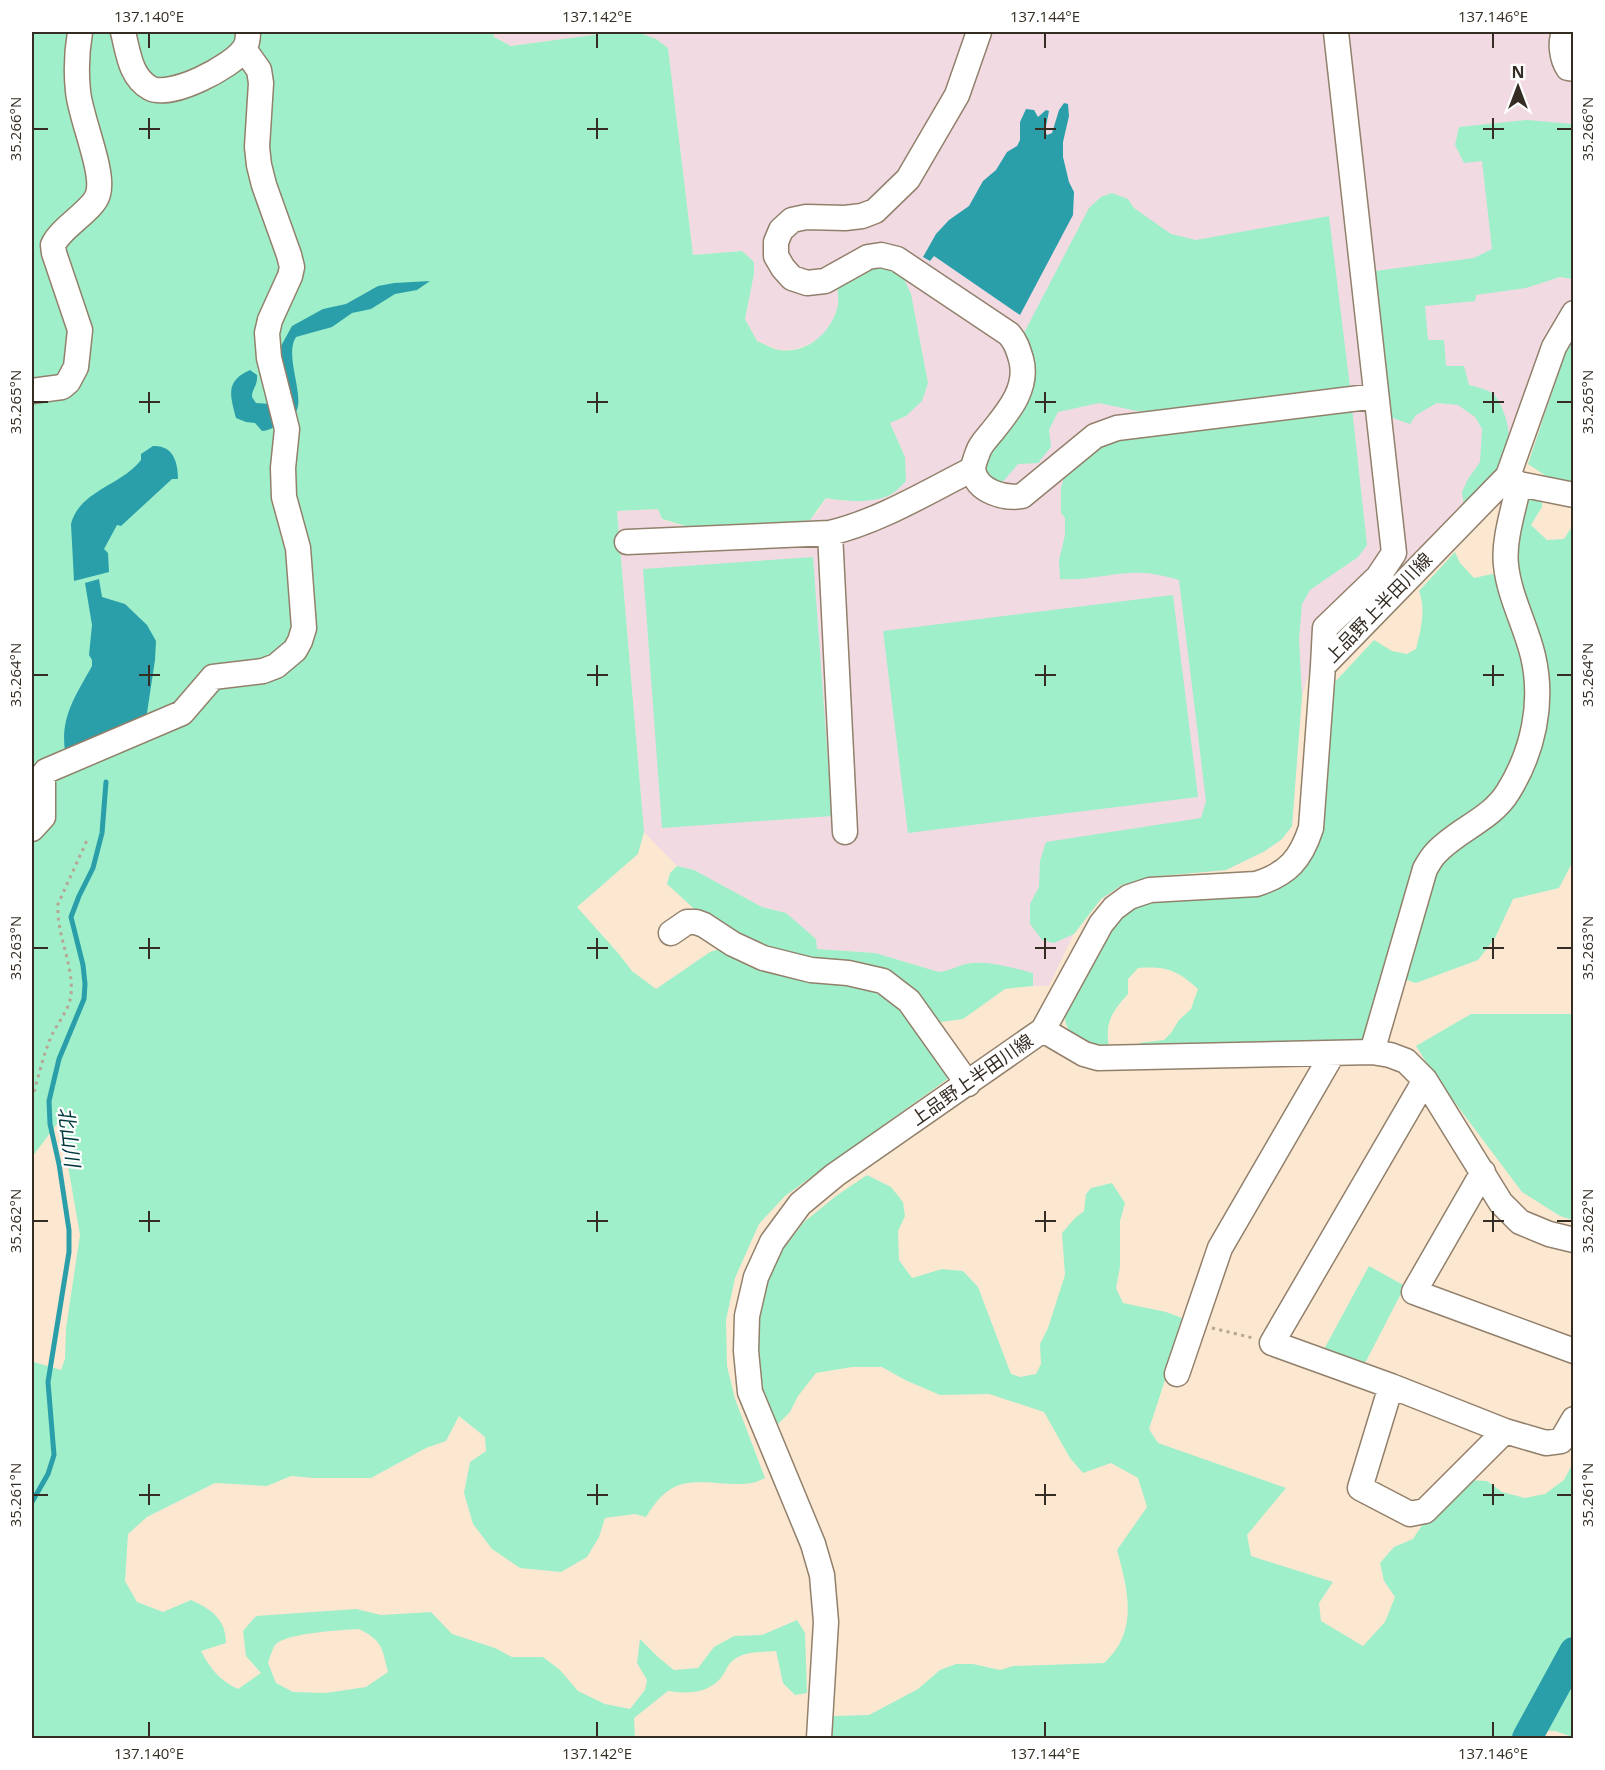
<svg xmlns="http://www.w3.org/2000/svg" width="1605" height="1770" viewBox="0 0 1605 1770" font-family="'Open Sans','Noto Sans JP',sans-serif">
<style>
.education{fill:#f2dae3}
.green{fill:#9fefcb;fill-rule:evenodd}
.water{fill:#2a9faa}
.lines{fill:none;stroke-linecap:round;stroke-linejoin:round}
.stream{stroke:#2a9faa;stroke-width:5}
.river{stroke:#2a9faa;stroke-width:30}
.minor-casing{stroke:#92806b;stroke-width:27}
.path{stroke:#b6a695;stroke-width:3;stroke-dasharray:3 4.5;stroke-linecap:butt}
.minor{stroke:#fff;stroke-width:24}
.ticks{fill:none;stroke:#352d24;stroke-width:2}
.labels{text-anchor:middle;stroke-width:4.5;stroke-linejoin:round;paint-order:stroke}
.street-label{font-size:18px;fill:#352d24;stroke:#fff}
.water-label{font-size:20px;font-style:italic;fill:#01383c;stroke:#fff}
.neatline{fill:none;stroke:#352d24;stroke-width:2}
.ticks-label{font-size:15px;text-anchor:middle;fill:#352d24}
</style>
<rect width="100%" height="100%" fill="#fce7d1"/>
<!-- education -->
<path class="education" d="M493,32H615L511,46L494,37Z
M637,32H1573V301L1568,307L1503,461L1335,647L1310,670L1302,696L1292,826L1282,839L1265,851L1226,870L1150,877L1122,885L1101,899L1074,933L1049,986H1033V973L970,963L949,971L939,972L875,953L817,949L786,913L762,907L694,870L677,866L644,832L617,511L658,509L662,520L702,531L817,513L826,498L846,501L905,457L890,423L906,416L928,383L915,323L838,285V307L830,327L815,342L796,349L779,350L757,341L745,319L754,274V262L742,251L693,255L668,48L656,39Z"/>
<!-- green -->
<path class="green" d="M32,32H493L494,37L511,46L615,32H637L656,39L668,48L693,255L742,251L754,262V274L745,319L757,341C764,344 772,349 779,350C806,354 830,334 837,309C839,302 838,293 837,285L874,266L892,268L904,279L911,294L928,383L922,401L906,416L890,423L905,457L906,481C901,486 895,493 888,496C868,504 846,501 826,498L810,520L702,531L662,519L658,509L617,511L644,832L638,854L577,907L618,953L632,971L656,989L710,952L726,947L890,993L953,1075L785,1196L759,1224L735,1278L726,1320L727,1366L735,1399L765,1478C754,1484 746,1484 734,1484C689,1482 672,1475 646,1517L635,1514L605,1518L599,1537L587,1557L561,1572L520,1568L492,1549L473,1524L464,1493L470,1462L486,1451L485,1437L459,1416L446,1441L426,1448L371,1478H314L291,1476L267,1486L215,1483L147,1517L128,1534L125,1581L137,1602L163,1612L191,1600C211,1609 226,1619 226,1643L201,1651C210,1668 220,1681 238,1689L261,1673L246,1656L243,1631L256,1616L356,1609L381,1615L431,1612L452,1634L495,1648L512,1657H543L560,1670L578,1691L605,1704L630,1709L645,1690L647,1680L637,1663L640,1639L658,1657L674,1670L698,1668L714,1647L734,1636L762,1635L797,1620L805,1633L807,1693L795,1695L783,1683L776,1651C764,1652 749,1651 738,1657C726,1664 728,1669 721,1678C706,1694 688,1694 668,1691L634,1718L635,1738H32V1366L34,1362L61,1370L65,1359L66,1328L80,1235L60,1120L32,1157ZM359,1629C383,1641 382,1648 388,1672L366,1687L326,1693L293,1692L276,1683L268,1663C270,1657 272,1650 275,1645C284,1633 343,1630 359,1629Z
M1527,120L1573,124V279L1560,277L1526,288L1476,295L1475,301L1425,306L1428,340H1444L1446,366H1464L1469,385C1492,391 1497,392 1505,416C1519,456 1489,480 1464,507L1462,492L1468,479L1480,462L1482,429L1475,417L1458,405L1437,403L1416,415L1410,424L1390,417L1375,271L1474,258L1492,249L1482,161L1464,163L1455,145L1459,127Z
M1112,193L1128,199L1134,208L1171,234L1196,240L1329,216L1350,387L1174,411H1137L1099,403L1058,412L1049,430L1051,447L1038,463L1018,464L1001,484L987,479L981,467L1028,352L1024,333L1089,208L1101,197Z
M1573,341V481L1549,478L1528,464L1564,356Z
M1352,408L1367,545L1358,557L1310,590L1302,604L1299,639L1302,696L1292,826L1282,839L1265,851L1226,870L1150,877L1122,885L1101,899L1074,934L1054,943L1042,940L1030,924V904L1039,887L1040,861L1046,842L1201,818L1206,801L1179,580C1164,576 1148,572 1132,573C1107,574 1084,581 1060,579L1059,560L1065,535V518L1061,513V488L1065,474L1103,445L1123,435Z
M1522,494L1542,497V507L1531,525L1547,540L1564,539L1573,525V861L1559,888L1513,899L1495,938L1478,960L1416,983L1397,977L1428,872L1494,814L1538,733L1511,567Z
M1455,552L1460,563L1474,578L1492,574L1503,580L1529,660L1532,708L1509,782L1434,849L1365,1046L1145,1049L1139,1043L1164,1040L1171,1033L1179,1020L1191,1009L1198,989C1177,970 1166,966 1138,968L1128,979V994C1111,1013 1105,1022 1109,1048C1081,1045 1064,1038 1064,1008L1109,929L1128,910L1145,902L1259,893L1284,885L1300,870L1333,684L1374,640L1392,651L1407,654L1416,649C1421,629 1426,610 1419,591Z
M813,557L832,816L662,828L643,569Z
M1173,595L1198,797L908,833L883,631Z
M677,866L694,870L762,907L786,913L816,939L817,949L875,953L939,972C951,971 960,964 971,963C992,961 1013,968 1033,973V986L1005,989L963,1019L941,1022L921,1006L800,962L703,917L667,884L670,873Z
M1471,1014H1573V1220L1560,1216L1522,1192L1435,1076L1416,1046Z
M867,1175L891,1187L903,1202L905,1216L898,1231L899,1260L912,1278L942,1269L963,1271L978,1287L1011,1374L1020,1377L1036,1374L1041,1364L1040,1344L1048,1328L1065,1275L1062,1233L1075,1218L1084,1211L1086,1194L1091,1188L1112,1183L1125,1203L1120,1221V1267L1116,1288L1123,1303L1166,1312L1185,1319L1149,1429L1158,1443L1286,1488L1247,1535L1251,1556L1333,1582L1319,1603L1321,1621L1363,1646L1385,1622L1395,1597L1384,1581L1380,1563L1394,1547L1413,1539L1428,1516L1468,1480L1487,1481L1502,1492L1525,1498L1545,1494L1564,1480L1573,1463V1737L1555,1731L1526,1730L1521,1738H831L832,1716L869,1715L918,1689L940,1670L956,1664H973L1000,1670L1013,1666L1104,1663C1139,1632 1128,1590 1117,1550L1147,1507L1138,1478L1111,1463L1083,1473L1070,1458L1044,1412L989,1394L940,1395L905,1380L882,1367H852L816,1373L798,1396L790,1412L778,1424L772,1422L758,1387L757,1317L766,1280L783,1249L804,1222L836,1196Z
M1369,1266L1405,1286L1363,1367L1322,1353Z"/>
<!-- water -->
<path class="water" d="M1064,103L1068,104L1069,116L1063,142V157L1069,182L1074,192L1073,215L1020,315L934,256L930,261L923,257L936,234L949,220L969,206L983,181L996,170L1007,152L1017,146L1020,140V122L1026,109L1034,110L1038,117L1046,110L1049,111L1045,131L1047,135L1052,133L1059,110Z
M430,281L417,290L395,294L371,309L352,313L332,327L296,337C283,357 308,400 294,415C281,416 276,431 262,431L255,423L246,422L236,418C230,395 225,381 250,370L257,375C258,386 252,388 252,397L256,403L272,404L286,394L281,346L292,326L323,309L346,304L378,286L394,283Z
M153,446C173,445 178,462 178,479H172L121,526L117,525L104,549L108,553L109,572L74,581L71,524C79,491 122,485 141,460V454Z
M99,579L102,597L125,604L147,625L156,641L155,660L145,726L65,751C60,717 76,695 92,666V660L89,655L92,625L85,583Z"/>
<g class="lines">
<!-- stream -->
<path class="stream" d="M32,1502L48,1474L54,1455L48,1382L69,1252V1230L59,1164L50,1124L49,1101L59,1059L84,999L85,984L83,965L71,917L79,896L93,868L102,833L106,782"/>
<!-- river -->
<path class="river" d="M1527,1738L1574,1652"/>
<!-- minor casing -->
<g class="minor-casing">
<path id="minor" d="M123,32C128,51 130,77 150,88C170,99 232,67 244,49C247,45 248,37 248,32
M979,32L957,95L908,179L875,211L862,216L845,218L806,217L792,220L781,230L776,242V256L783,268L792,278L807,283L825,281L868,257L881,255L897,259L1009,334C1016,342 1018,349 1021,359C1029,388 1008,412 991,433C986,439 980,445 978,452C976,457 973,466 973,470C977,492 1005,499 1022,496L1095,436L1117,428L1376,396
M1336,32L1394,553L1378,577
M1565,32C1559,41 1562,59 1568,68L1574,69
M32,391L62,387L68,382L76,367L80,330L54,253L53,245C61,227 94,210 98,194C105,172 80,117 78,91C76,72 77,50 80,32
M1508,476L1519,484L1574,495
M830,533L845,832
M627,542L830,533C880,521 927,492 973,469
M1323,666L1325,628L1378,577L1388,586
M32,829L43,817V775L46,771L182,713L213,677L263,671L276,666L295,650L300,641L304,628L298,548L284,497L283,468L287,429L269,358L267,333L270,320L290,276L292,267L289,255L264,185L259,165L257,147L261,83L259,70L244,49
M671,933L687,922H696L704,925L733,944L763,958L811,970L848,973L883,981L909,1001L968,1084
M1043,1030L1084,1054L1098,1058L1372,1052L1390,1055L1406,1061L1425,1080L1501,1203L1520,1222L1549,1234L1574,1240
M1372,1052L1425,869C1428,864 1431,858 1435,854C1456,830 1491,820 1508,792C1533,752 1544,703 1533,656C1526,626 1509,596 1506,565C1503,541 1514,508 1519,484
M1425,1080L1272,1343L1391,1386L1505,1431L1546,1443L1561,1441L1574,1419
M1483,1172L1414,1292L1574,1351
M1177,1374L1220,1248L1333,1053
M1391,1386L1360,1488L1410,1514L1425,1511L1505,1431
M819,1738L826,1622L822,1575L813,1544L750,1392L746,1351L747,1316L756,1277L772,1242L800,1204L835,1175L1043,1030L1101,924L1114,908L1129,897L1150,890L1256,884C1288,874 1301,859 1311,828L1323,666L1508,476L1554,347L1574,313"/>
</g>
<!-- path -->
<path class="path" d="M32,1099C38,1078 43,1056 51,1037C57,1023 69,1011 71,995C74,964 56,935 58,904L88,838
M1212,1328L1253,1338
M299,1738H300"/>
<!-- minor -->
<use href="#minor" class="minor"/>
</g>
<!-- ticks -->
<path class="ticks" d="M149,33V48M597,33V48M1045,33V48M1493,33V48M149,118V139M597,118V139M1045,118V139M1493,118V139M33,129H48M139,129H160M587,129H608M1035,129H1056M1483,129H1504M1557,129H1572M149,392V413M597,392V413M1045,392V413M1493,392V413M33,402H48M139,402H160M587,402H608M1035,402H1056M1483,402H1504M1557,402H1572M149,665V686M597,665V686M1045,665V686M1493,665V686M33,675H48M139,675H160M587,675H608M1035,675H1056M1483,675H1504M1557,675H1572M149,938V959M597,938V959M1045,938V959M1493,938V959M33,948H48M139,948H160M587,948H608M1035,948H1056M1483,948H1504M1557,948H1572M149,1211V1232M597,1211V1232M1045,1211V1232M1493,1211V1232M33,1221H48M139,1221H160M587,1221H608M1035,1221H1056M1483,1221H1504M1557,1221H1572M149,1484V1505M597,1484V1505M1045,1484V1505M1493,1484V1505M33,1495H48M139,1495H160M587,1495H608M1035,1495H1056M1483,1495H1504M1557,1495H1572M149,1722V1737M597,1722V1737M1045,1722V1737M1493,1722V1737"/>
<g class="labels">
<!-- street labels -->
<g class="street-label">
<text transform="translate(1379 608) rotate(-46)" y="6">上品野上半田川線</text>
<text transform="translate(972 1080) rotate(-35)" y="6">上品野上半田川線</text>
</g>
<!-- water labels -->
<g class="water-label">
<text transform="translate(69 1137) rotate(83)" y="7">北山川</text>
</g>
</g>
<!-- border -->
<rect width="1605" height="1770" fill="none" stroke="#ffffff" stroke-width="66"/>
<!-- north arrow -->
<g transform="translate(1518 87)" stroke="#ffffff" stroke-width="4.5" paint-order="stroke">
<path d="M0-4.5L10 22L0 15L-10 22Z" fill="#352d24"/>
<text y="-9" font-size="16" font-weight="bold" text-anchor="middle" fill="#352d24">N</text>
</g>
<rect x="33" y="33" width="1539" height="1704" class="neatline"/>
<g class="ticks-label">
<text x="149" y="22">137.140°E</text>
<text x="597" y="22">137.142°E</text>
<text x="1045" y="22">137.144°E</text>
<text x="1493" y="22">137.146°E</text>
<text transform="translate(16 129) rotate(-90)" y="5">35.266°N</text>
<text transform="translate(1588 129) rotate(-90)" y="5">35.266°N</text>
<text transform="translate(16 402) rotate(-90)" y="5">35.265°N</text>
<text transform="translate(1588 402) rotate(-90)" y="5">35.265°N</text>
<text transform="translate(16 675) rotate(-90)" y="5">35.264°N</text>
<text transform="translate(1588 675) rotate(-90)" y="5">35.264°N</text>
<text transform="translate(16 948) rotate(-90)" y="5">35.263°N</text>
<text transform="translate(1588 948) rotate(-90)" y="5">35.263°N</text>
<text transform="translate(16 1221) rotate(-90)" y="5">35.262°N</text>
<text transform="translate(1588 1221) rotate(-90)" y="5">35.262°N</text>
<text transform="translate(16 1495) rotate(-90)" y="5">35.261°N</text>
<text transform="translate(1588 1495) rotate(-90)" y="5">35.261°N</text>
<text x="149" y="1759">137.140°E</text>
<text x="597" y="1759">137.142°E</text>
<text x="1045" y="1759">137.144°E</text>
<text x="1493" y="1759">137.146°E</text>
</g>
</svg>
